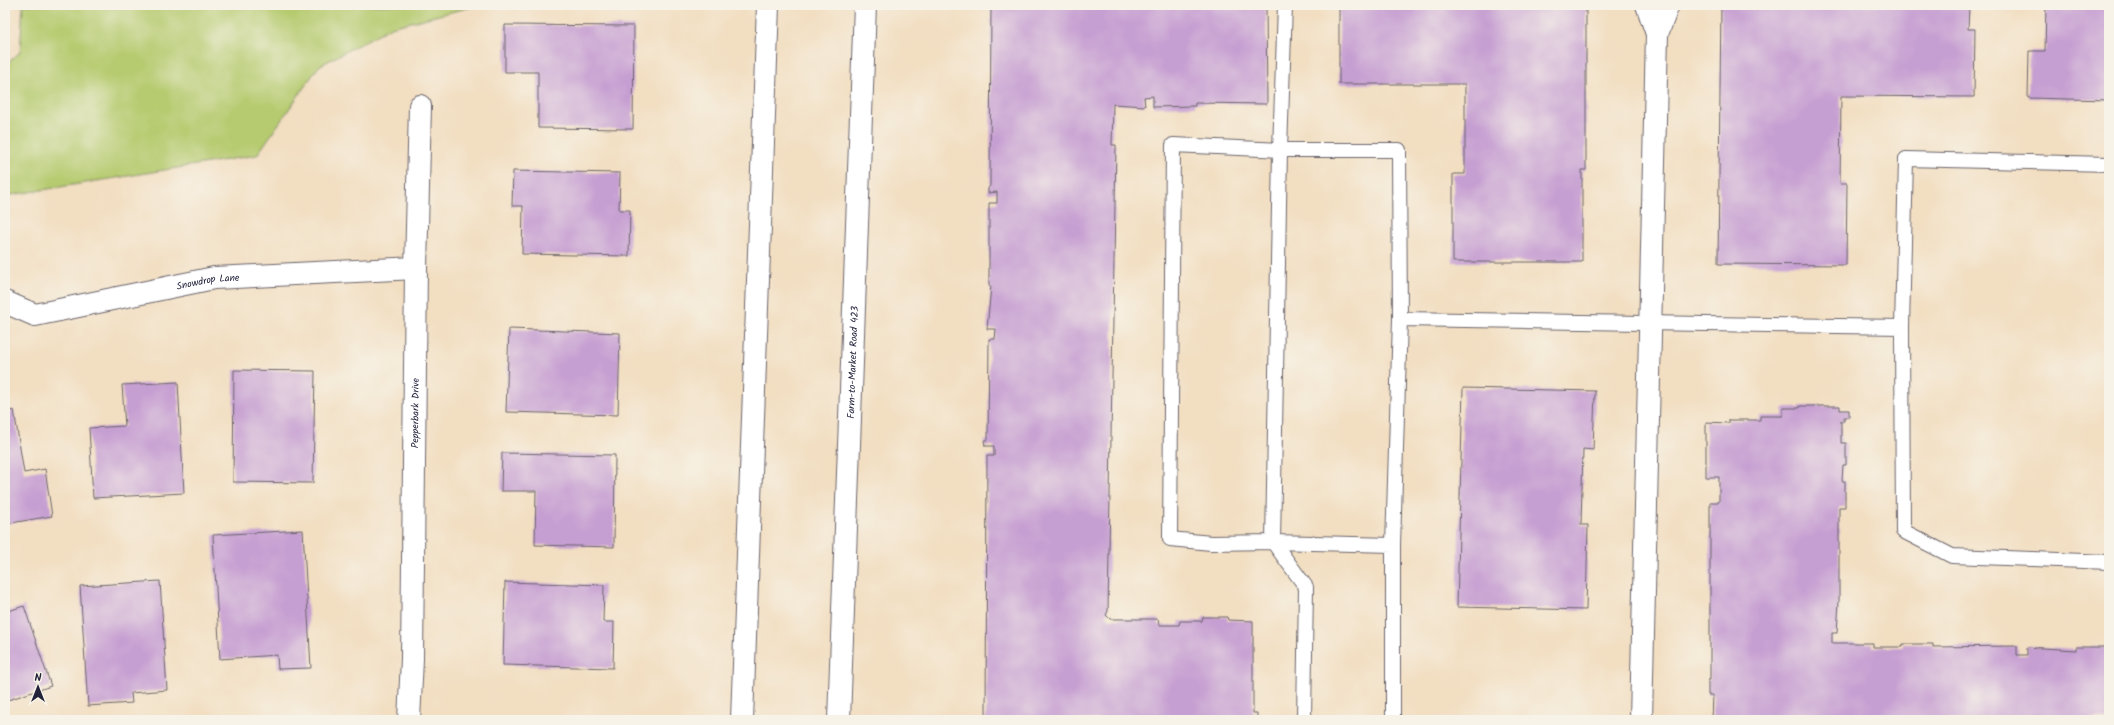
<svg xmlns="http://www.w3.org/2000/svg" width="2114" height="725" viewBox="0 0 2114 725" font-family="Kalam,sans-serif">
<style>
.green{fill:#b6cb6f;stroke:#6c7655}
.building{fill:#c69fd2}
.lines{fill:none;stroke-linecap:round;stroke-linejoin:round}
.lane-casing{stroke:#6b646a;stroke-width:16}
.street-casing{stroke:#6b646a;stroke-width:24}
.primary-casing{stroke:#6b646a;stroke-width:24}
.lane{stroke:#fff;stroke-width:14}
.street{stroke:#fff;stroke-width:22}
.primary{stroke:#fff;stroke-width:22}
.labels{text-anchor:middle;stroke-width:3.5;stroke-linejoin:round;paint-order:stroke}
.street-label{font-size:10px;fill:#22223b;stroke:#f7f3e8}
</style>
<rect width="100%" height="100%" fill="#f7f3e8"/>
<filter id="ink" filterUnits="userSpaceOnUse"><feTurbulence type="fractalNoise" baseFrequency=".025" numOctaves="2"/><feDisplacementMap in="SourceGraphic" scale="8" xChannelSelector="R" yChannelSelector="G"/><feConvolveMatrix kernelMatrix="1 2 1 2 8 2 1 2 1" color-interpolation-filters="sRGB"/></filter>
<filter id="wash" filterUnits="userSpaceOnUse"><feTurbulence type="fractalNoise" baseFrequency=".012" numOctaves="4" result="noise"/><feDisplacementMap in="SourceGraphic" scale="16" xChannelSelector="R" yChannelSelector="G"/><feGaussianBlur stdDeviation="0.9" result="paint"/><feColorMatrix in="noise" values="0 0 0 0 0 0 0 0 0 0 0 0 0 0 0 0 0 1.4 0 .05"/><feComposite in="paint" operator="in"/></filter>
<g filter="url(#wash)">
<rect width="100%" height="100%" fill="#f2dec1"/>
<!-- green -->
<path class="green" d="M23,5H479L391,27L319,66L257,155L5,196V65L20,52Z"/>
<g id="blocks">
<!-- building -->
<path class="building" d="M991,5H1266L1267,104L1195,103V106L1153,107V96L1144,97L1145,106L1113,104L1112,145H1116L1108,611L1106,615L1110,619H1158L1159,625H1179L1180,621H1202L1203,617H1227L1228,620L1253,621V713H1257V720H986L987,456H994V446H985L984,440H988L989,339H995L996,329H987L991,286H989V203H997V192L988,193V188L990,186Z
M1339,5H1586V170H1582V262H1453V174H1465V84H1339Z
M1721,5H1969L1968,29H1975L1974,97L1841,96L1840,183H1847L1846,265L1718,264Z
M2046,5H2109V100L2028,98L2029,51H2045Z
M505,25L634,26L633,129L538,128V72H505Z
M513,171L620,173L619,210H630L629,256L522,254L523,206H512Z
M509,329L620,333L618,415L506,412Z
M234,370L315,371L313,483L233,482Z
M178,382L184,493L93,498L89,428L125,426L122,385Z
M1463,388L1595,391L1593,450L1583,449L1581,525H1588L1586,610L1457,607Z
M1800,406H1840V410H1849V417H1844V421H1841V443H1846V465H1843L1842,481H1845V507H1839V601L1837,633H1832V643H1873V647H1903V644H1933V647L2017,646V655H2027V647L2076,650V647H2109V720H1712L1713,695H1708V680H1710V502H1719V477H1706V422L1728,423V420H1760V416H1783V408H1800Z
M14,410L24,473L45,469L52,516L5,524V412Z
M502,453L615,455L614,547L535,545L536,491H501Z
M303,530L311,668L278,669L277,655L220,659L213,535Z
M160,581L167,690L131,693L132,703L88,706L80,586Z
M505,582L604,585L603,622H614L613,668L503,665Z
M24,606L51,686L5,701V612Z"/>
</g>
</g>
<g filter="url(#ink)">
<use href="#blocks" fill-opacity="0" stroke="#6b646a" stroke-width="1"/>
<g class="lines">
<!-- lane casing -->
<g class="lane-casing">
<path id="lane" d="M1285,5L1280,150L1273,542L1306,587L1304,720
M1173,145L1280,150H1399L1400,319L1393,545L1273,542L1211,543L1170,539Z
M1400,319L1902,327L1906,159L2109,164
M1902,327L1903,531L1952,556L2109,562
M1393,545V720"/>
</g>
<!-- street casing -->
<g class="street-casing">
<g id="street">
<path d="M1647,5L1657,34"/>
<path id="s1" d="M5,302L35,315L214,278L416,268"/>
<path id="s2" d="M409,720L412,659L416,268L420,106"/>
<path d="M1641,720L1657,34L1668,5"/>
</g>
</g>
<!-- primary casing -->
<g class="primary-casing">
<g id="primary">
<path d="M742,720L768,5"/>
<path id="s3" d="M839,720L865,5"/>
</g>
</g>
<!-- lane -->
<use href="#lane" class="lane"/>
<!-- street -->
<use href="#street" class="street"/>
<!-- primary -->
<use href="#primary" class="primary"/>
</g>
</g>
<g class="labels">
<!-- street labels -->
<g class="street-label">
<text dy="4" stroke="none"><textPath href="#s1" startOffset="209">Snowdrop Lane</textPath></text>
<text dy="4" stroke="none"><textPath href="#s3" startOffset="358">Farm-to-Market Road 423</textPath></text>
<text dy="4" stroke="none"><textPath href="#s2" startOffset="307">Pepperbark Drive</textPath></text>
</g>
</g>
<!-- margin -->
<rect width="2114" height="725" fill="none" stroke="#f7f3e8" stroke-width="20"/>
<!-- north arrow -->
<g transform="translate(38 687)" stroke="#f7f3e8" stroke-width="3" paint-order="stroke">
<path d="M0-3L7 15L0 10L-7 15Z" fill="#22223b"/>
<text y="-6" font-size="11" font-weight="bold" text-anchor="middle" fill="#22223b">N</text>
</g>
</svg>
